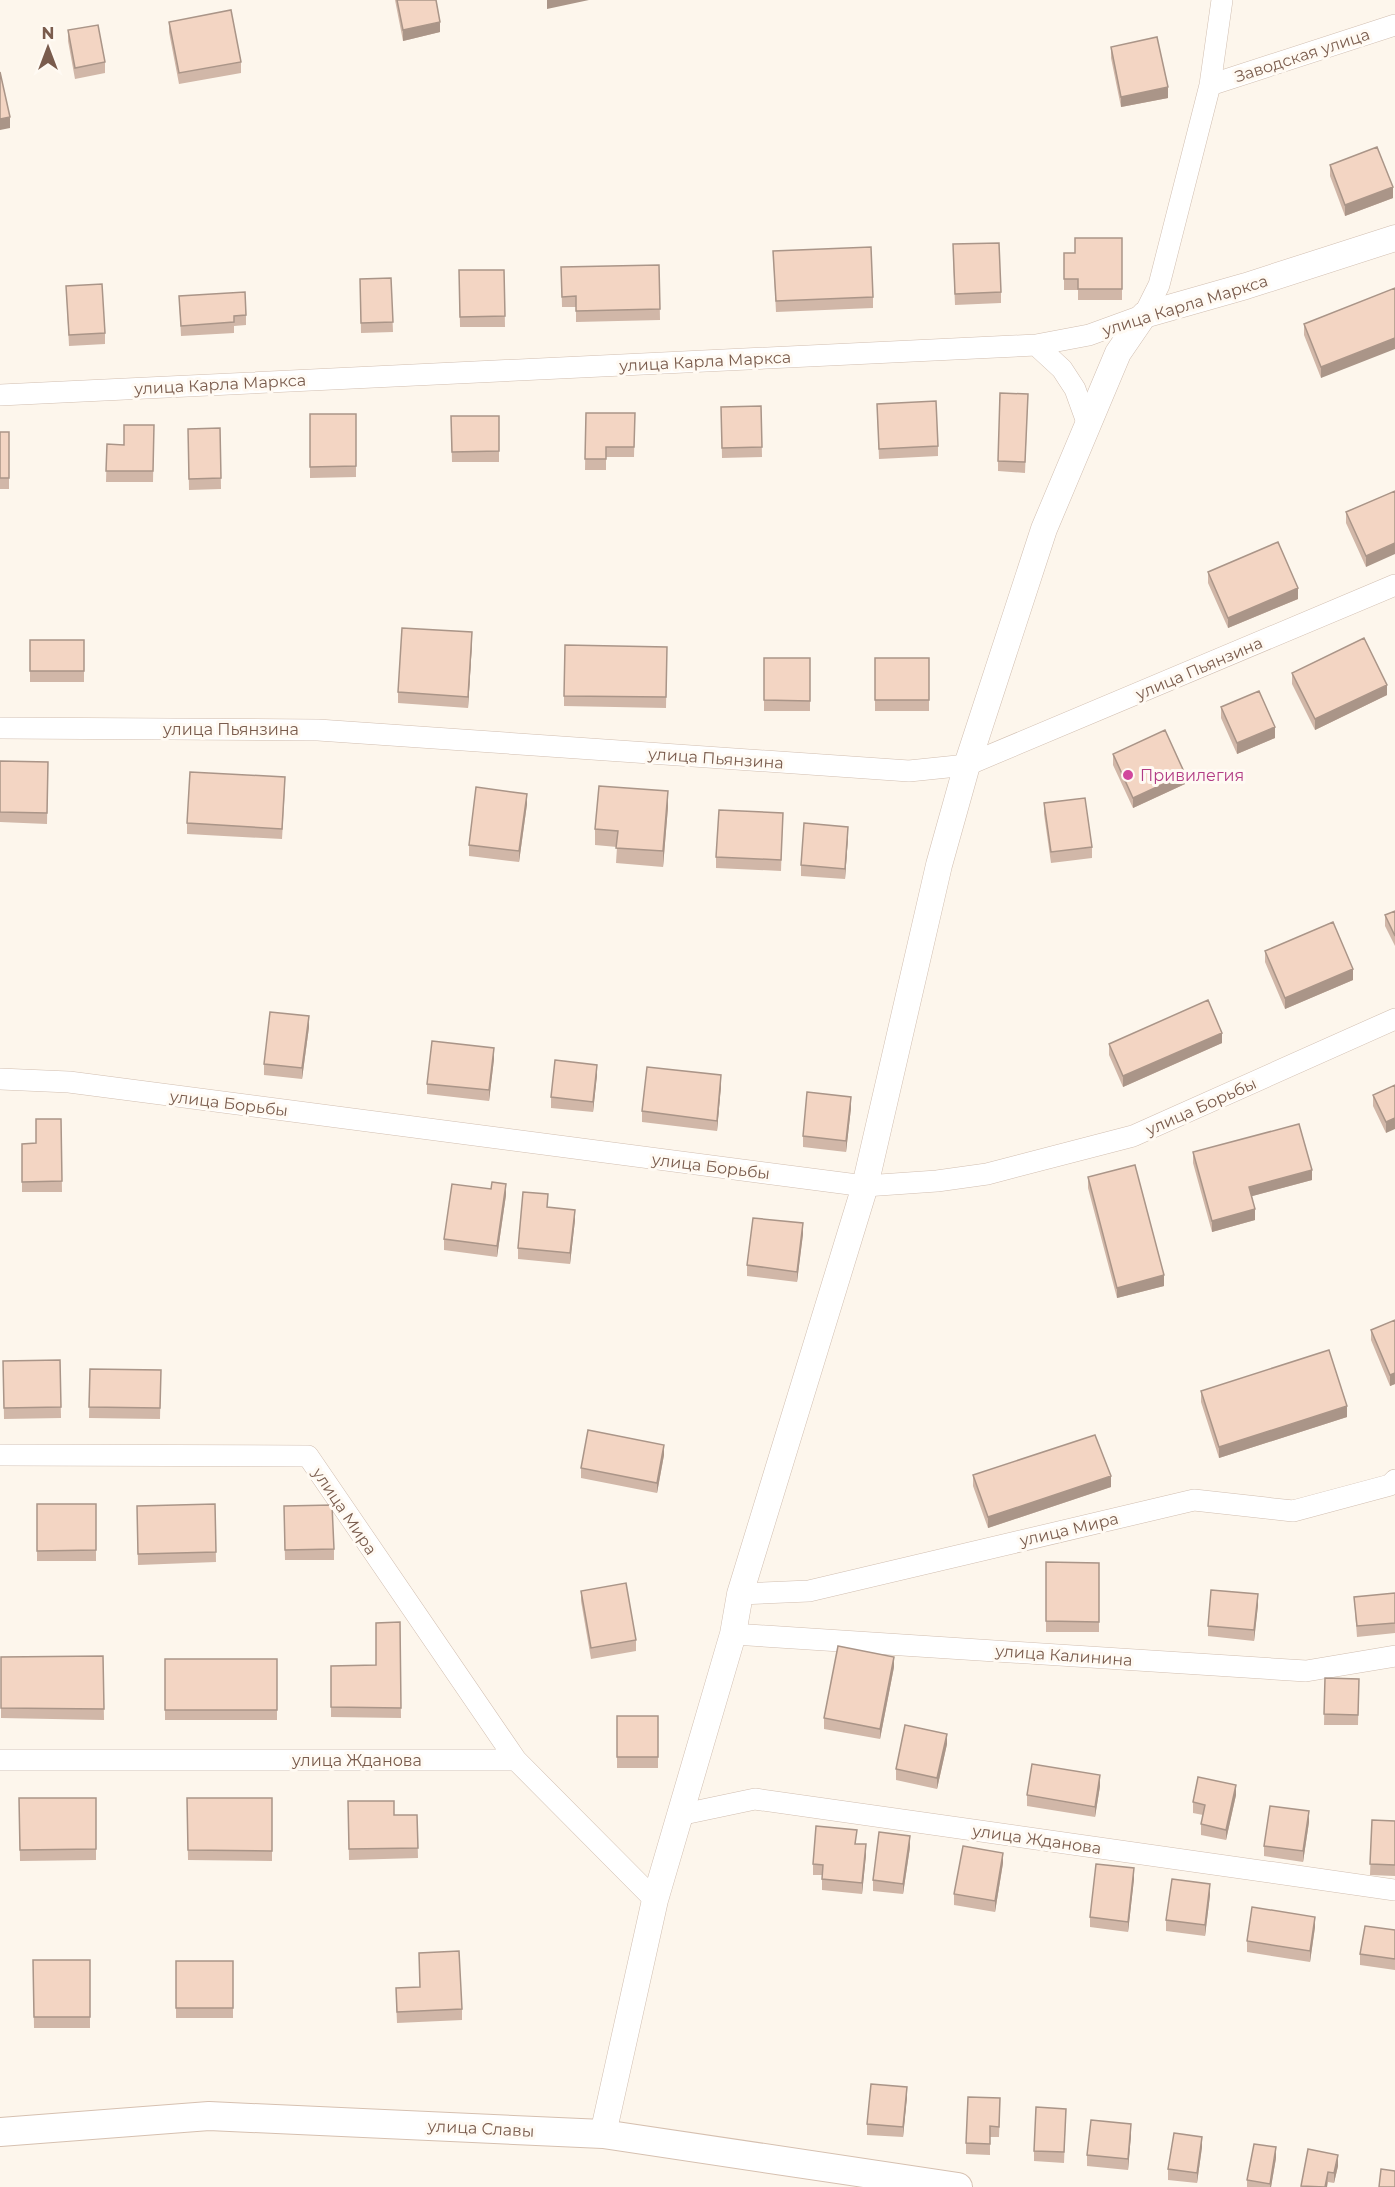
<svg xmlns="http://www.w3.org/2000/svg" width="1395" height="2187" font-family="Montserrat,sans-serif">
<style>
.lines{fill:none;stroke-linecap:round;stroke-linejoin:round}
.minor-casing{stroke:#d1beb0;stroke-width:22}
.tertiary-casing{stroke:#d1beb0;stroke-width:27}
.secondary-casing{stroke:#d6c0b0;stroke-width:30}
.minor{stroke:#fff;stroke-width:21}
.tertiary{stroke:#fff;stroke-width:26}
.secondary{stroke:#fff;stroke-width:28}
.wall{fill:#d1b7a8}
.shaded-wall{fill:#aa9588}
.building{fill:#f3d5c3;stroke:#aa9588;stroke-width:1.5}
.hotel-dot{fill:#d1479c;stroke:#fffaf3;stroke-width:2}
.labels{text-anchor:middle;stroke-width:6;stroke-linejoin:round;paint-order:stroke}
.street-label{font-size:16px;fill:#7a5c4d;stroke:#fffaf3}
.hotel-label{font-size:16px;fill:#b23c85;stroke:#fffaf3;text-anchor:start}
</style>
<rect width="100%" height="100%" fill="#fdf6ec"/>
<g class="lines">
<defs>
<path id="minor" d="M1210,85L1395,25
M1036,345L1062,369L1075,389L1088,425
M0,395L1036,345L1089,335L1144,315L1159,285L1210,85L1222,0
M0,728L318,730L909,771L967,765L1395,585
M0,1079L69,1082L865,1186L937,1181L987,1174L1133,1136L1395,1019
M0,1455L308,1456L516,1760
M740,1594L809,1591L1194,1500L1293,1511L1390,1485L1395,1480
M733,1634L1306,1671L1395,1656
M0,1760H516L655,1900
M679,1815L755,1799L1395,1890"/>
<path id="tertiary" d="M603,2134L655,1900L733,1634L740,1594L865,1186L939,865L967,765L1044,529L1118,353L1144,315L1246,286L1395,238"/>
<path id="secondary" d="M0,2132L209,2116L603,2134L958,2187"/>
</defs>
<!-- minor casing -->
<use href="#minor" class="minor-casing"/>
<!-- tertiary casing -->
<use href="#tertiary" class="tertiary-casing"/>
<!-- secondary casing -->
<use href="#secondary" class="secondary-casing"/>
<!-- minor -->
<use href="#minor" class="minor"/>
<!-- tertiary -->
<use href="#tertiary" class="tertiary"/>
<!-- secondary -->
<use href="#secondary" class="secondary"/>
</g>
<!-- wall -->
<path class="wall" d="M395,0H436L440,32L403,41Z
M169,22L241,62V73L179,84L169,32Z
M68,30L105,62V73L75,79L68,41Z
M1111,47L1168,98L1121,107L1111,58Z
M1330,165L1393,198L1345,216L1330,176Z
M1122,238V300H1078V290H1064V253H1075Z
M773,251L873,297V308L776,312Z
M953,255L1001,292V303L955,305Z
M659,265L660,320L576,322V307H562L561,267Z
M459,270H504L505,327H460Z
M391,278L393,332L361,333L360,279Z
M66,286L105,333V344L69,346Z
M1395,288L1321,378L1304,335V324Z
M179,296L246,315V325L234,326V333L181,336Z
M1028,394L1025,473L998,471V461Z
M877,404L938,446V456L879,459Z
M761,406L762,457L722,458L721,407Z
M586,413H635L634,457H606V470H585Z
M310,414H356V477L310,478Z
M451,416H499V462H452Z
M154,425L153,482H106L107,444L124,445Z
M220,428L221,489L189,490L188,429Z
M0,432H9V489H0Z
M1395,491L1366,567L1346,523V512Z
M1208,572L1298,599L1228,628L1208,583Z
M30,640H84V682H30Z
M472,643L468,708L398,703V692Z
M667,647L666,708L564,706V696Z
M764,658H810V711H764Z
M875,658H929V711H875Z
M1292,673L1387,695L1315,730L1292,684Z
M1221,707L1275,738L1237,754L1221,718Z
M1113,754L1185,784L1133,808L1113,765Z
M0,761L48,762L47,824L0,822Z
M285,788L282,839L187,834V823Z
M1044,803L1092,847V858L1051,863L1044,814Z
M527,804L519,862L469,856V845Z
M668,807L663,867L616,863L617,847L595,845V829Z
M783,813L781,871L716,868V857Z
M848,837L845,879L801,876V865Z
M1395,911V946L1385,926V915Z
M1265,951L1353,980L1285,1009L1265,962Z
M309,1027L302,1079L264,1075V1064Z
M1222,1043L1123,1087L1109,1055V1044Z
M494,1059L489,1101L427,1094V1084Z
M597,1075L593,1112L551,1108V1097Z
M1395,1085L1386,1133L1373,1106V1095Z
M721,1086L717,1131L642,1122V1111Z
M851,1108L846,1152L803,1147V1136Z
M61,1119L62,1192H22V1144L36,1143Z
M1193,1152L1312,1180L1252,1196L1255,1220L1212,1232L1193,1163Z
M1088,1177L1164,1286L1117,1298L1088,1188Z
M506,1195L497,1257L444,1250V1239Z
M548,1207L575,1220L570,1264L518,1259V1248Z
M803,1234L797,1282L747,1276V1265Z
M1395,1320V1384L1390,1386L1371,1340V1330Z
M60,1360L61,1418L4,1419L3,1361Z
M90,1369L161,1370L160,1419L89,1418Z
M1201,1391L1347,1417L1219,1458L1201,1402Z
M664,1455L657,1493L581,1478V1468Z
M973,1475L1111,1487L988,1528L973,1486Z
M37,1504H96V1561H37Z
M215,1504L216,1562L138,1565L137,1506Z
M284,1506L334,1549V1560H285Z
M1046,1562L1099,1563V1632H1046Z
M581,1591L636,1640V1651L591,1659L581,1601Z
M1395,1593V1633L1357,1637L1354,1597Z
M1258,1605L1254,1641L1208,1636V1626Z
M400,1622L401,1718L331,1717V1666L376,1665Z
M103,1656L104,1720L1,1718V1657Z
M165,1659H277V1720H165Z
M894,1667L880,1739L824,1729V1718Z
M1325,1678L1359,1679L1358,1725H1324Z
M617,1716H658V1768H617Z
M947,1744L937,1789L896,1780V1769Z
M1100,1786L1095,1817L1027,1806V1795Z
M1236,1795L1226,1840L1201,1835V1824L1203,1815L1193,1813V1802Z
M19,1798H96V1860L20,1861Z
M187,1798H272V1861L188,1860Z
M348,1801L394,1815H417L418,1858L349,1860Z
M1372,1820L1395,1821V1876L1370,1875Z
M1309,1822L1303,1862L1264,1856V1846Z
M856,1844L866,1855L862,1894L822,1890V1875H813V1864Z
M910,1847L903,1894L873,1891V1880Z
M1003,1863L995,1912L954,1905V1894Z
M1134,1879L1128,1932L1090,1927V1917Z
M1210,1895L1205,1936L1166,1931V1920Z
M1315,1927L1310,1962L1247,1952V1941Z
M1395,1930V1970L1360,1965V1954Z
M419,1953L462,2009V2020L397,2023L396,1999L420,1987Z
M33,1960H90V2028H34Z
M176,1961H233V2018H176Z
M907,2097L903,2137L867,2135V2124Z
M1000,2109L999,2137H990V2155L966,2154V2143Z
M1066,2109L1064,2163L1034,2161V2151Z
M1131,2135L1128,2170L1087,2166V2155Z
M1202,2147L1197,2183L1168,2180V2169Z
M1308,2149L1338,2166L1334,2183L1328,2182L1327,2187H1301Z
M1276,2158L1271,2187H1247V2180Z"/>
<!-- shaded-wall -->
<path class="shaded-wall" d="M547,0H589L547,9Z
M440,22V32L403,41V30Z
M1168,87V98L1121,107V97Z
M10,117V128L0,130V119Z
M1393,187V198L1345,216V205Z
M1395,338V349L1321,378V367Z
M1395,543V554L1366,567V556Z
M1298,588V599L1228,628V618Z
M472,632V643L468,708V697Z
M1387,685V695L1315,730V719Z
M1275,727V738L1237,754V743Z
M1185,774V784L1133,808V798Z
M668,791V807L663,867V851Z
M527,794V804L519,862V851Z
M848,827V837L845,879V869Z
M1353,969V980L1285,1009V998Z
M309,1016V1027L302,1079V1068Z
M1222,1033V1043L1123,1087V1076Z
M494,1048V1059L489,1101V1090Z
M597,1065V1075L593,1112V1102Z
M721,1075V1086L717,1131V1121Z
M851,1097V1108L846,1152V1141Z
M1395,1118V1129L1386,1133V1122Z
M1312,1170V1180L1249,1197V1187Z
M506,1184V1195L497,1257V1246Z
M1255,1209V1220L1212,1232V1221Z
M575,1210V1220L570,1264V1253Z
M803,1223V1234L797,1282V1272Z
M1164,1275V1286L1117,1298V1288Z
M1395,1373V1384L1390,1386V1375Z
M1347,1406V1417L1219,1458V1447Z
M664,1445V1455L657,1493V1483Z
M1111,1476V1487L988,1528V1517Z
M1258,1594V1605L1254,1641V1630Z
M894,1657V1667L880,1739V1729Z
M947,1734V1744L937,1789V1778Z
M1100,1775V1786L1095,1817V1807Z
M1236,1785V1795L1226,1840V1830Z
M1309,1811V1822L1303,1862V1851Z
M910,1836V1847L903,1894V1884Z
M866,1844V1855L862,1894V1883Z
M1003,1853V1863L995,1912V1901Z
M1134,1868V1879L1128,1932V1922Z
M1210,1884V1895L1205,1936V1925Z
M1315,1917V1927L1310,1962V1951Z
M907,2087V2097L903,2137V2127Z
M1131,2124V2135L1128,2170V2159Z
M1202,2137V2147L1197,2183V2173Z
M1276,2147V2158L1271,2187H1270Z
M1338,2155V2166L1334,2183V2173Z
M1328,2172L1327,2187H1325Z"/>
<!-- building -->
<path class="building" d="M397,0H436L440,22L403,30Z
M231,10L241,62L179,73L169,22Z
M98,25L105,62L75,68L68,30Z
M1157,37L1168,87L1121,97L1111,47Z
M0,72L10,117L0,119Z
M1377,147L1393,187L1345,205L1330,165Z
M1075,238H1122V289H1078V279H1064V253H1075Z
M999,243L1001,292L955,294L953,244Z
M871,247L873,297L776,301L773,251Z
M659,265L660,309L576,311V296L562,297L561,267Z
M459,270H504L505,316L460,317Z
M391,278L393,322L361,323L360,279Z
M102,284L105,333L69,335L66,286Z
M1395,288V338L1321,367L1304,324Z
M245,292L246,315L234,316V322L181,326L179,296Z
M1000,393L1028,394L1025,462L998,461Z
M936,401L938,446L879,449L877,404Z
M761,406L762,447L722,448L721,407Z
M586,413H635L634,447H606V459H585Z
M310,414H356V466L310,467Z
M451,416H499V451L452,452Z
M124,425H154L153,471H106L107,444L124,445Z
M220,428L221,478L189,479L188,429Z
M0,432H9V478H0Z
M1395,491V543L1366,556L1346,512Z
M1278,542L1298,588L1228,618L1208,572Z
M402,628L472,632L468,697L398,692Z
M1364,638L1387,685L1315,719L1292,673Z
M30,640H84V671H30Z
M565,645L667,647L666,697L564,696Z
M764,658H810V701L764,700Z
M875,658H929V700H875Z
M1259,691L1275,727L1237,743L1221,707Z
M1165,730L1185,774L1133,798L1113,754Z
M0,761L48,762L47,813L0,812Z
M190,772L285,777L282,829L187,823Z
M599,786L668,791L663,851L616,848L618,831L595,829Z
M476,787L527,794L519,851L469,845Z
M1085,798L1092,847L1051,852L1044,803Z
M719,810L783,813L781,860L716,857Z
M804,823L848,827L845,869L801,865Z
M1395,911V936L1385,915Z
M1333,922L1353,969L1285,998L1265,951Z
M1208,1000L1222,1033L1123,1076L1109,1044Z
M270,1012L309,1016L302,1068L264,1064Z
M432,1041L494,1048L489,1090L427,1084Z
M555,1060L597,1065L593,1102L551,1097Z
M647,1067L721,1075L717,1121L642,1111Z
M1395,1085V1118L1386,1122L1373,1095Z
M807,1092L851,1097L846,1141L803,1136Z
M36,1119H61L62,1181L22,1182V1144L36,1143Z
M1299,1124L1312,1170L1249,1187L1255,1209L1212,1221L1193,1152Z
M1135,1165L1164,1275L1117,1288L1088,1177Z
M492,1182L506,1184L497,1246L444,1239L452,1184L491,1189Z
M523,1192L548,1194L547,1207L575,1210L570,1253L518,1248Z
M753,1218L803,1223L797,1272L747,1265Z
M1395,1320V1373L1390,1375L1371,1330Z
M1329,1350L1347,1406L1219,1447L1201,1391Z
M60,1360L61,1407L4,1408L3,1361Z
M90,1369L161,1370L160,1408L89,1407Z
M588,1430L664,1445L657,1483L581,1468Z
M1095,1435L1111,1476L988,1517L973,1475Z
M37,1504H96V1550L37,1551Z
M215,1504L216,1552L138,1554L137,1506Z
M332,1505L334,1549L285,1550L284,1506Z
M1046,1562L1099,1563V1622L1046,1621Z
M626,1583L636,1640L591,1648L581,1591Z
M1211,1590L1258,1594L1254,1630L1208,1626Z
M1395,1593V1623L1357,1626L1354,1597Z
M400,1622L401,1708L331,1707V1666L376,1665V1623Z
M838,1646L894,1657L880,1729L824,1718Z
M103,1656L104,1709L1,1708V1657Z
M165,1659H277V1710H165Z
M1325,1678L1359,1679L1358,1715L1324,1714Z
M617,1716H658V1757H617Z
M905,1725L947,1734L937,1778L896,1769Z
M1032,1764L1100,1775L1095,1807L1027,1795Z
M1198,1777L1236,1785L1226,1830L1201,1824L1205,1805L1193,1802Z
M19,1798H96V1849L20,1850Z
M187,1798H272V1851L188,1850Z
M348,1801H394V1815H417L418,1848L349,1849Z
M1270,1806L1309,1811L1303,1851L1264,1846Z
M1372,1820L1395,1821V1865L1370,1864Z
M816,1826L857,1830L855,1844H866L862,1883L822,1879L823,1865L813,1864Z
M879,1832L910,1836L903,1884L873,1880Z
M963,1846L1003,1853L995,1901L954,1894Z
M1096,1864L1134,1868L1128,1922L1090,1917Z
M1172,1879L1210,1884L1205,1925L1166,1920Z
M1252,1907L1315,1917L1310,1951L1247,1941Z
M1365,1926L1395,1930V1959L1360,1954Z
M459,1951L462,2009L397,2012L396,1988L420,1987L419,1953Z
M33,1960H90V2017H34Z
M176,1961H233V2008H176Z
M871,2084L907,2087L903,2127L867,2124Z
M968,2097L1000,2098L999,2127L990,2126V2144L966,2143Z
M1036,2107L1066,2109L1064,2152L1034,2151Z
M1091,2120L1131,2124L1128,2159L1087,2155Z
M1174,2133L1202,2137L1197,2173L1168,2169Z
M1254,2144L1276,2147L1270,2184L1247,2180Z
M1308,2149L1338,2155L1334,2173L1328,2172L1325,2187L1301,2186Z
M1381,2169L1395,2171V2187H1379Z"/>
<!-- markers -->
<circle class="hotel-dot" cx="1128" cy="775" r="6"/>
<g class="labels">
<!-- street labels -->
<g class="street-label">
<text transform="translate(1302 55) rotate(-18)" y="6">Заводская улица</text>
<text transform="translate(1185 305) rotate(-17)" y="6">улица Карла Маркса</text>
<text transform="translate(705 361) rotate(-3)" y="6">улица Карла Маркса</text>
<text transform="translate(220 384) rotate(-3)" y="6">улица Карла Маркса</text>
<text transform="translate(1199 668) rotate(-23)" y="6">улица Пьянзина</text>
<text x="231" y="735">улица Пьянзина</text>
<text transform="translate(716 758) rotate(4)" y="6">улица Пьянзина</text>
<text transform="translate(229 1103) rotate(7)" y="6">улица Борьбы</text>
<text transform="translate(1201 1106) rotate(-24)" y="6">улица Борьбы</text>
<text transform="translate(711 1166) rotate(7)" y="6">улица Борьбы</text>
<text transform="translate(345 1511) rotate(56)" y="6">улица Мира</text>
<text transform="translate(1069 1529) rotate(-13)" y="6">улица Мира</text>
<text transform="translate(1064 1655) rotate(4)" y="6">улица Калинина</text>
<text x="357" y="1766">улица Жданова</text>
<text transform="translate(1037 1839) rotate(8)" y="6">улица Жданова</text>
<text transform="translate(481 2128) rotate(3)" y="6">улица Славы</text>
</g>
<!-- hotel labels -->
<g class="hotel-label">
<text x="1140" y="781">Привилегия</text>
</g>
</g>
<!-- north arrow -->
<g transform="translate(48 48)" stroke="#fffaf3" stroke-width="4.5" paint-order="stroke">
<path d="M0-4.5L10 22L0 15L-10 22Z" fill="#7a5c4d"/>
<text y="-9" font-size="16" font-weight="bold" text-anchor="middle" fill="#7a5c4d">N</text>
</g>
</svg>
